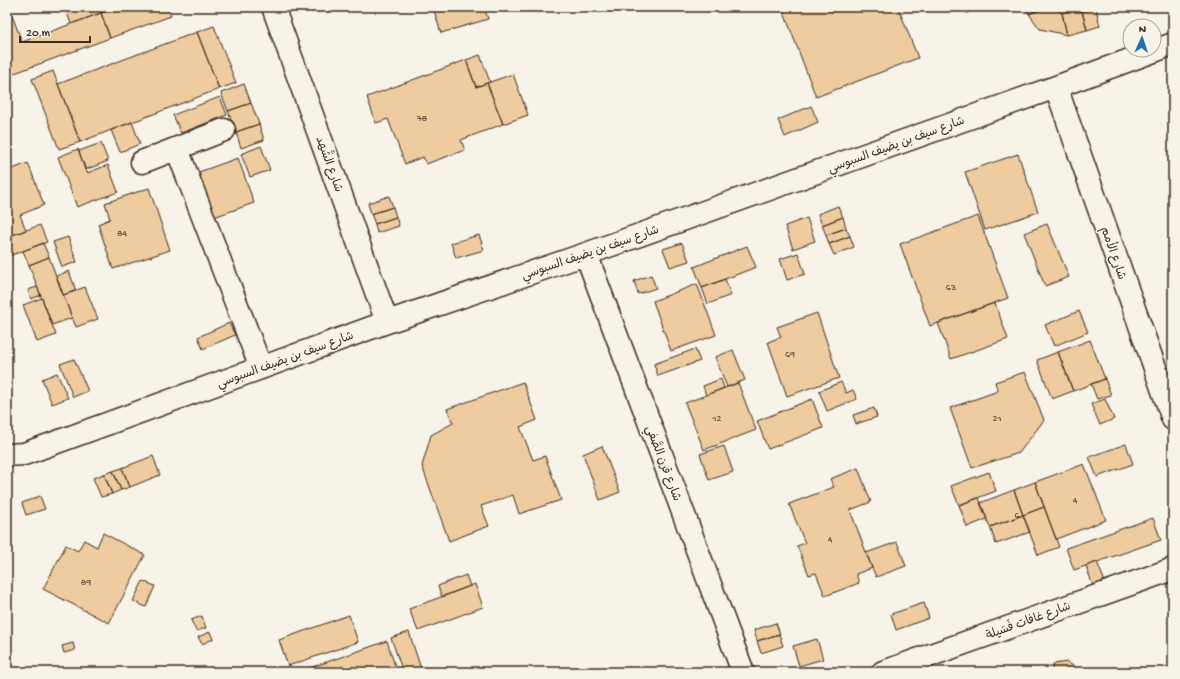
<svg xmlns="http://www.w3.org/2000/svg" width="1180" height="679" font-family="'Gochi Hand','Playpen Sans Arabic',sans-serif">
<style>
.building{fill:#eecc9f;stroke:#3b2a1e}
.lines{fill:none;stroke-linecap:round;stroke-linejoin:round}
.minor-casing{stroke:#3b2a1e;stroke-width:25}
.minor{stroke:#f7f3e8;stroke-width:22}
.labels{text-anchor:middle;stroke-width:3;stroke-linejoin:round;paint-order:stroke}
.number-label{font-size:10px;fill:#68523e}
.street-label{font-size:12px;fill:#3b2a1e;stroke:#f7f3e8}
</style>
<rect width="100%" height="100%" fill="#f7f3e8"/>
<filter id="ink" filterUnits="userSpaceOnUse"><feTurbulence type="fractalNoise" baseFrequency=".025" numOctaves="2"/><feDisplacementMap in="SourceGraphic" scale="8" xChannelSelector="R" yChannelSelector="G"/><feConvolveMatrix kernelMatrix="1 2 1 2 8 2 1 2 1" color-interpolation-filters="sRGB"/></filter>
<g filter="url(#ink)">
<!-- building -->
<path class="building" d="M7,7H9L22,42L101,13L110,38L12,74L7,61Z
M65,7H117L71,24Z
M117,7H167L171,16L110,38L101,13Z
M433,7H484L488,19L441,33Z
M782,7H898L918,58L816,97Z
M965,7H983L967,13Z
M1026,7H1047L1029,14Z
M1047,7H1054L1062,13L1067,35L1040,29L1029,14Z
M1081,8L1087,30L1067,35L1062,13Z
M1096,8L1100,26L1087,30L1082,11Z
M214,26L236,83L219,89L197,32Z
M197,32L219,89L80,142L58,84Z
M480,55L490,82L476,87L466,60Z
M466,60L476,87L487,83L503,124L461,140L465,150L426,164L423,157L405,164L388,119L376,123L367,97Z
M53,71L80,142L59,149L32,79Z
M513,74L528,115L503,124L487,83Z
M244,84L251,103L228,111L221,93Z
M220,97L227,115L181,133L173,115Z
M251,103L259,124L236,132L228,111Z
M811,106L818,122L785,137L778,120Z
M132,122L140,144L120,152L111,130Z
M259,124L264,140L241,148L236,132Z
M101,143L108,161L85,170L79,151Z
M261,146L270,170L250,177L241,154Z
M78,149L87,173L108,165L118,192L77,207L58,157Z
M1018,154L1038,212L985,230L965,172Z
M238,158L254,203L211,218L196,173Z
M28,163L44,205L20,215L26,230L7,237V171Z
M149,188L170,250L113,269L98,224L110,219L105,203Z
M389,196L393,207L371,214L368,203Z
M838,206L843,217L822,225L818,214Z
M393,207L396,217L375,224L371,214Z
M978,216L1008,298L930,326L900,244Z
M396,217L399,226L377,233L375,224Z
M843,217L846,228L826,235L822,225Z
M807,218L815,241L793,249L785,226Z
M1047,224L1069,277L1045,286L1024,233Z
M40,225L47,242L9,256L7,251V237Z
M846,228L850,236L829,244L826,235Z
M479,235L484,250L456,258L451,243Z
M850,236L854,247L834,255L829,244Z
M68,237L77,262L62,267L53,242Z
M43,243L49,257L29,265L23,251Z
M682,243L689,261L670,267L663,249Z
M747,246L756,267L702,288L694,267Z
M798,253L805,274L787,280L780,259Z
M49,257L72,318L52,325L29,265Z
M69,271L76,291L63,295L56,276Z
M651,275L656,288L638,294L634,281Z
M725,279L731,295L708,304L702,288Z
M697,284L716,335L671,351L653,301Z
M37,287L41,295L31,299L28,290Z
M85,287L98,319L76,327L63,295Z
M42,298L56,335L37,342L23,305Z
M995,303L1008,339L951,359L938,323Z
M1079,311L1088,332L1054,346L1045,325Z
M817,313L839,378L787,396L768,342L781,337L777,327Z
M229,323L235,335L203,349L198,337Z
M1090,340L1105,379L1073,391L1058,352Z
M695,349L700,361L658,376L654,364Z
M733,350L745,380L727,387L715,357Z
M1058,352L1073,391L1052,399L1037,360Z
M74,359L88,391L73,397L60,364Z
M1025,372L1044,420L1019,453L972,468L950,408L998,391L995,382Z
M57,373L68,398L52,404L42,379Z
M721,379L724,388L706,395L703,386Z
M1105,379L1111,395L1097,399L1091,384Z
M523,382L537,420L520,427L533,460L545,456L561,500L519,514L513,495L481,506L489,526L449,541L422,466L431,435L453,423L447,409Z
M841,382L846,393L853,390L857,399L827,411L819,391Z
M738,383L756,430L704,450L685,403Z
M812,399L823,428L768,449L757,421Z
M1105,399L1114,419L1100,425L1091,404Z
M874,408L877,417L856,424L853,415Z
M1126,444L1133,464L1097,477L1089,457Z
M602,446L620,492L600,500L583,454Z
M724,446L733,472L709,480L700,454Z
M153,456L160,475L130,487L122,468Z
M1084,464L1106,520L1056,539L1035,482Z
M122,468L130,487L121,490L113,471Z
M858,468L871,502L850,510L872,568L856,574L859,583L825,596L816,573L809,575L797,546L805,543L789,504L834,487L830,479Z
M113,471L121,490L112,494L104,474Z
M989,472L996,491L959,505L951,486Z
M104,474L112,494L101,497L93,478Z
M1035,482L1044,507L1023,515L1014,490Z
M1014,490L1023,515L990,527L980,503Z
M40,496L45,509L26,515L22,503Z
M979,498L987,519L967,527L959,505Z
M1044,507L1059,547L1038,555L1023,515Z
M1023,515L1030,532L996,544L990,527Z
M1153,518L1161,540L1074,570L1066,548Z
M103,533L145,555L109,623L43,589L66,545L78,551L84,540L97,547Z
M897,542L906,566L876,577L866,553Z
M1097,562L1105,582L1093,586L1086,566Z
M466,575L470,586L442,597L438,586Z
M143,581L155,586L146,607L133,601Z
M475,584L483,607L418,631L409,609Z
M924,603L929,618L896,630L891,614Z
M349,615L358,642L288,666L279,640Z
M202,616L206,628L196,631L191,620Z
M776,623L780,634L757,641L754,630Z
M210,632L213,639L202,644L198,637Z
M409,632L422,672H403L391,638Z
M779,634L783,646L761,653L757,641Z
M817,639L823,659L799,666L793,646Z
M387,641L397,672H298Z
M73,643L75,650L64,653L62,646Z
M1067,662L1079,670V672H1050L1054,664Z"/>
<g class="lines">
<defs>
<path id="minor" d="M273,7L387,322
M1056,87L1173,419
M177,149L261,368
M142,162L224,130
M586,254L743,672
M7,455L24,454L387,322L586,254L1056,87L1173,44
M883,672L1173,569"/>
</defs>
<!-- minor casing -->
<use href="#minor" class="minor-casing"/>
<!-- minor -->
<use href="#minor" class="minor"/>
</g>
</g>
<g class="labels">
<!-- number labels -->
<g class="number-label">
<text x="422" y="121">78</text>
<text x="122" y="236">84</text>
<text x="951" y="290">63</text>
<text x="790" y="357">69</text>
<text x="717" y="421">12</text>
<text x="997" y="421">21</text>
<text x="1075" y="503">4</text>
<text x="1017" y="518">6</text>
<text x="830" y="542">4</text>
<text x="86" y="585">89</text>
</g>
<!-- street labels -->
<g class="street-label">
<text transform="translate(896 144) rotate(-20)" y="4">شارع سيف بن يضيف السبوسي</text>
<text transform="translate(330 164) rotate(70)" y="4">شارع الشَّهد</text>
<text transform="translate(590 252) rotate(-19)" y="4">شارع سيف بن يضيف السبوسي</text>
<text transform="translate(1114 253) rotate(71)" y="4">شارع الأمم</text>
<text transform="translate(285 359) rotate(-20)" y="4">شارع سيف بن يضيف السبوسي</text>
<text transform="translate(664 463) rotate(69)" y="4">شارع قرن الصَّفي</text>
<text transform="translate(1028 620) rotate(-20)" y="4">شارع غافات فَسَيلة</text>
</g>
</g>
<!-- margin -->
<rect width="1180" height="679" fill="none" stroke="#f7f3e8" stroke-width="24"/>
<rect x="12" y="12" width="1156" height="655" fill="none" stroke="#3b2a1e" stroke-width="1.5" filter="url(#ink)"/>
<!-- north arrow -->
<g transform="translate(1142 38) rotate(3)"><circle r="19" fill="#f7f3e8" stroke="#aca397"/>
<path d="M0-3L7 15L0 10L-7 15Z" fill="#1f6fb2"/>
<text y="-6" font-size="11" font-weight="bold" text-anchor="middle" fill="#3b2a1e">N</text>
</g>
<!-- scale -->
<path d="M20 36v6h70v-6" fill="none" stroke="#3b2a1e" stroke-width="2"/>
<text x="26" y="36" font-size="12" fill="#3b2a1e" stroke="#f7f3e8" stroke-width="3" paint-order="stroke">20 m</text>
</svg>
